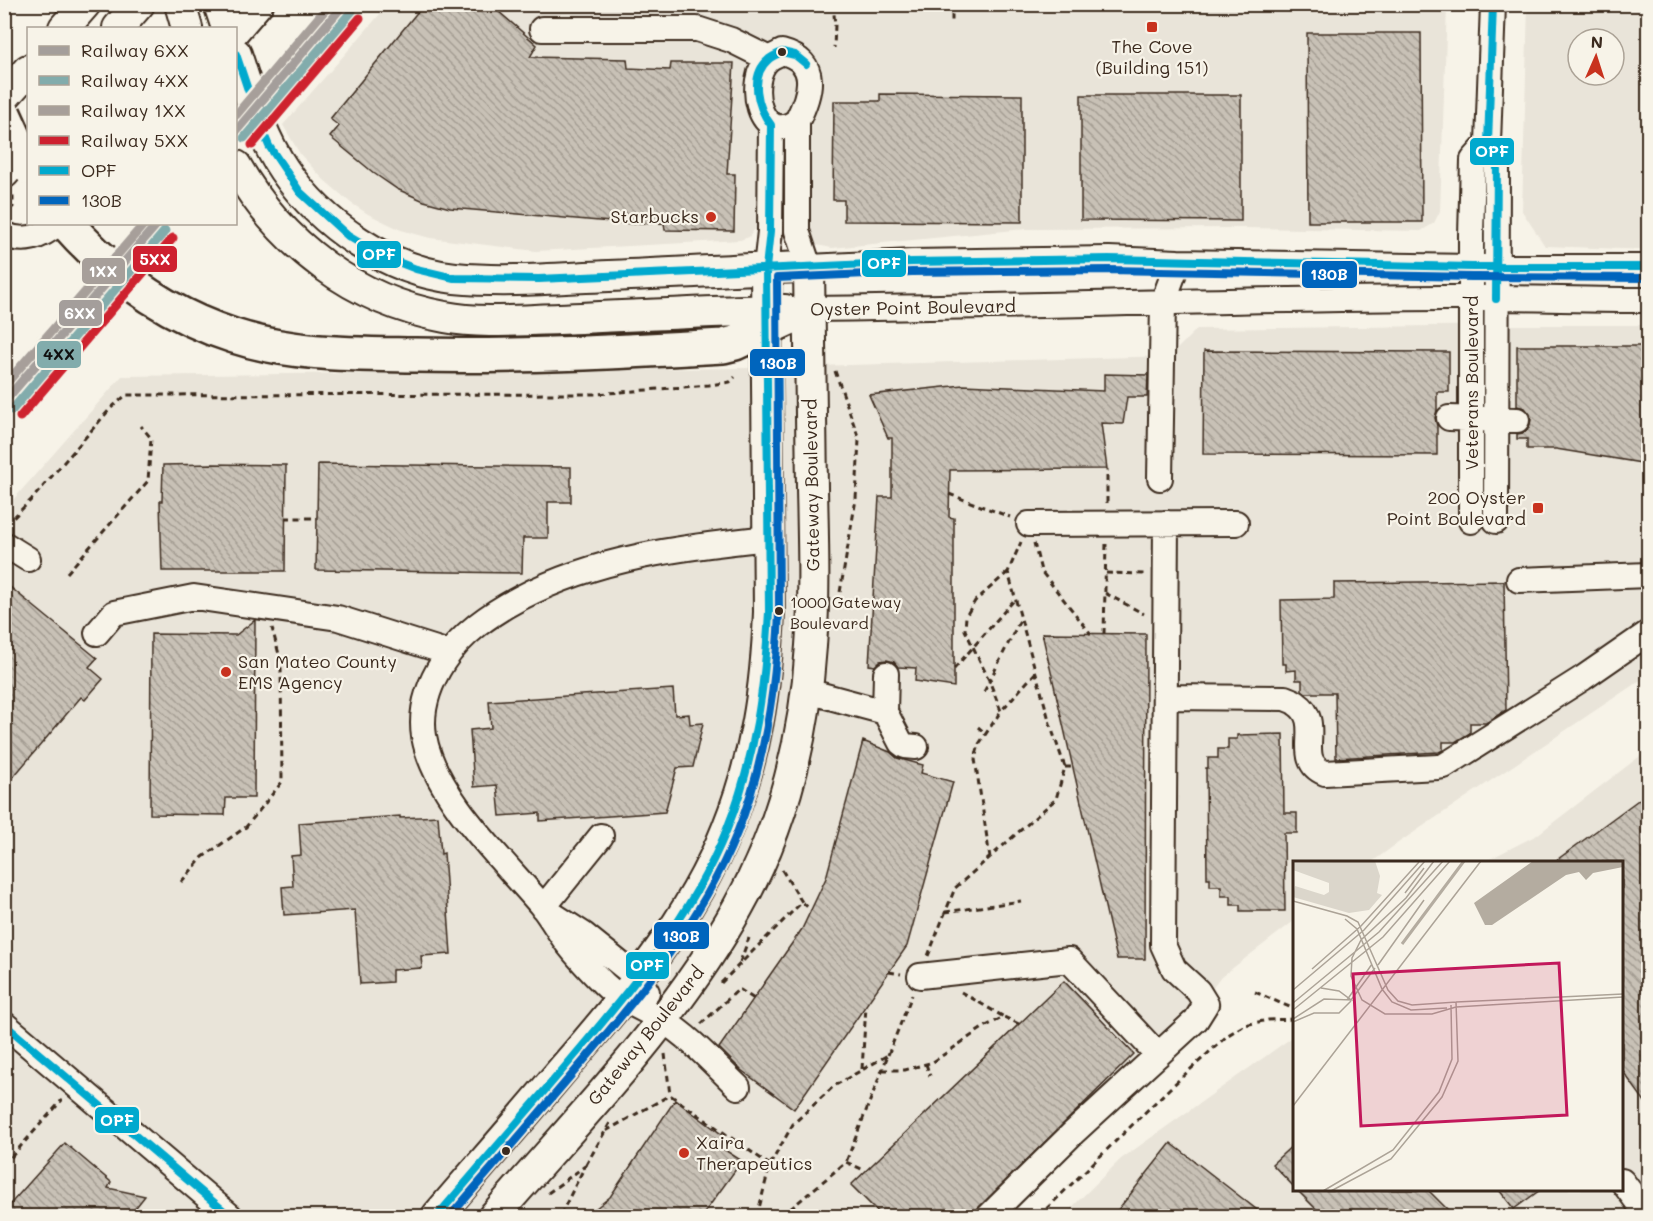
<svg xmlns="http://www.w3.org/2000/svg" width="1653" height="1221" font-family="Mali,sans-serif">
<style>
.built{fill:#e9e4d9;fill-rule:evenodd}
.building{fill:url(#building-back-hatch);stroke:#3b2a1e;stroke-width:1.5}
.lines{fill:none;stroke-linecap:round;stroke-linejoin:round}
.minor-casing{stroke:#3b2a1e;stroke-width:28}
.major-casing{stroke:#3b2a1e;stroke-width:34}
.highway-casing{stroke:#3b2a1e;stroke-width:38}
.path{stroke:#3b2a1e;stroke-width:3;stroke-dasharray:6 4.5;stroke-linecap:butt}
.minor{stroke:#f7f3e8;stroke-width:24}
.major{stroke:#f7f3e8;stroke-width:30}
.highway{stroke:#f7f3e8;stroke-width:33}
.highway-bridge-casing{stroke:#3b2a1e;stroke-width:38;stroke-linecap:butt}
.highway-bridge{stroke:#f7f3e8;stroke-width:33}
.bus-1-casing{stroke:#f7f3e8;stroke-width:12}
.bus-2-casing{stroke:#f7f3e8;stroke-width:12}
.bus-1{stroke:#00a9ce;stroke-width:8}
.bus-2{stroke:#0065bd;stroke-width:8}
.rail-1-casing{stroke:#f7f3e8;stroke-width:14}
.rail-2-casing{stroke:#f7f3e8;stroke-width:14}
.rail-3-casing{stroke:#f7f3e8;stroke-width:14}
.rail-4-casing{stroke:#f7f3e8;stroke-width:14}
.rail-1{stroke:#a49e9b;stroke-width:9}
.rail-2{stroke:#82acac;stroke-width:9}
.rail-3{stroke:#a79f9a;stroke-width:9}
.rail-4{stroke:#ce202f;stroke-width:9}
.poi-dot{fill:#c8321e;stroke:#f7f3e8;stroke-width:2}
.bus-dot{fill:#3b2a1e;stroke:#f7f3e8;stroke-width:2}
.labels{text-anchor:middle;stroke-width:4.5;stroke-linejoin:round;paint-order:stroke}
.bus-label{font-size:16px;fill:#3b2a1e;stroke:#f7f3e8;text-anchor:start}
.poi-label{font-size:18px;fill:#3b2a1e;stroke:#f7f3e8;text-anchor:end}
.street-label{font-size:18px;fill:#3b2a1e;stroke:#f7f3e8}
.inset-river{fill:none;stroke:#b4aca0;stroke-width:3}
.inset-road{fill:none;stroke:#aca397;stroke-width:1.5}
.view{fill:#c2185b;fill-opacity:0.15;stroke:#c2185b;stroke-width:3}
.inset-edge{fill:none;stroke:#3b2a1e;stroke-width:3}
.line-badge{stroke:#f7f3e8;stroke-width:2}
.badge-label{font-size:16px;text-anchor:middle;font-weight:bold;fill:#fff}
.pale-badge-label{font-size:16px;text-anchor:middle;font-weight:bold;fill:#111}
</style>
<defs>
<pattern id="building-back-hatch" width="6" height="6" patternUnits="userSpaceOnUse" patternTransform="scale(1.5)"><rect width="6" height="6" fill="#c8c1b6"/><path d="M-1 5l2 2M0 0l6 6M5-1l2 2" fill="none" stroke="#a49d93"/></pattern>
</defs>
<rect width="100%" height="100%" fill="#f7f3e8"/>
<filter id="ink" filterUnits="userSpaceOnUse"><feTurbulence type="fractalNoise" baseFrequency=".0167" numOctaves="2"/><feDisplacementMap in="SourceGraphic" scale="12" xChannelSelector="R" yChannelSelector="G"/><feConvolveMatrix kernelMatrix="1 2 1 2 8 2 1 2 1" color-interpolation-filters="sRGB"/></filter>
<g filter="url(#ink)">
<!-- built -->
<path class="built" d="M388,5H1447L1440,211L1434,223L1421,231L1242,228L1026,229L832,248L812,244L797,231L754,230L749,237L740,240L536,251L430,238L401,230L368,214L351,203L323,179L300,154L283,125Z
M1528,5H1648V250L1545,246L1522,211ZM1578,39H1614V75H1578Z
M1512,325H1648V675L1395,845L1372,862H1294V921L1221,977L1203,1001L985,1216H5V509L122,376L742,368L1170,356L1197,329Z
M1648,750V1216H1063L1121,1159L1294,1036V1190H1622V862H1484L1537,835Z"/>
<!-- building -->
<path class="building" d="M424,4H490L537,45L530,57L627,59L628,68L670,70L671,63H734L727,174H735L734,231L665,230L664,223L634,224L450,208L424,201L397,189L375,174L330,137L339,126L330,119Z
M1307,33H1421L1422,222H1308Z
M880,94L1022,95V222L844,221V200H833L834,101H880Z
M1081,95H1241V221L1081,220Z
M1517,346H1648V464L1556,449H1527V439H1517V434L1523,433L1529,428L1531,420L1530,414L1525,408L1517,406Z
M1204,351L1449,352V392H1437V410L1435,418L1437,426V455L1203,454Z
M1104,374L1148,375L1147,397H1127L1123,424L1101,423L1107,469L950,470L949,517L954,518V687L915,681L916,668L898,667L894,662L887,660L880,661L875,666L869,665L879,497H892V438H888L869,395L963,385L1104,391Z
M212,464L286,465L285,571H162L160,501H162L163,465Z
M318,464L571,467V502H548V538H523L522,573L316,570Z
M1504,581L1506,710L1486,723H1470V733L1455,742H1443V750L1439,752L1336,758L1335,693H1306L1302,690V680H1296V670L1286,671V664H1282L1281,600L1334,599V583Z
M4,582L97,658L89,667L103,679L85,700L81,697L4,788Z
M255,620L254,798H226L225,815L150,814L151,634L236,635Z
M1042,633L1146,634L1145,959H1117Z
M673,689L675,715L689,714L690,724L703,723L693,767L677,768L665,812L540,821V813L500,816L497,785L474,787L470,730L491,728L489,701Z
M1283,734L1284,813H1297V833H1284L1285,911H1240V905H1231V896H1221V886H1210V878H1207L1206,768H1208V758H1218V749H1228V739H1237V735Z
M863,741L890,752L897,758L923,765L921,773L953,782L907,946L794,1109L741,1070L719,1048L802,929L826,878Z
M1641,798L1648,809V1106L1622,1070V862H1554Z
M400,816V818L438,816L441,854L444,853L451,954L421,956L422,968L392,970V982L360,984L355,910L284,915L282,887L293,886L291,856L301,855L299,823Z
M1064,981L1134,1054L970,1216H882L851,1185Z
M675,1100L724,1136L717,1145L742,1161L702,1216H586L610,1197Z
M65,1143L111,1182L108,1188L145,1196L129,1216H4V1211Z
M1171,1143L1265,1216H1113Z
M1294,1144V1187L1272,1164Z
M1297,1190H1428L1454,1216H1323Z
M1499,1190H1540L1514,1209Z"/>
<g class="lines">
<defs>
<path id="minor" d="M1493,4L1488,143L1497,162L1496,521
M542,29H697L731,40L769,59
M236,33L261,4
M797,121C759,148 745,79 769,59C773,56 779,54 782,52C820,62 811,93 797,121V231L809,267L912,262L1109,259L1178,262L1472,267H1648
M4,234C23,244 42,237 57,224
M766,268L770,231L771,125
M809,309C1021,307 1233,299 1444,298C1512,297 1580,300 1648,300
M1449,418L1517,420
M1160,478L1163,302L1178,262
M1471,521V235L1473,160L1488,143
M1029,524L1236,523
M4,544L28,559
M1519,580L1648,575
M97,633L114,613L194,597L338,618L449,653
M807,691L885,712L886,674
M1165,697L1285,698C1289,700 1294,701 1297,704C1325,723 1292,760 1325,773L1438,767L1444,766L1583,678L1648,633
M885,712L901,743L905,746L916,747
M543,908L601,836
M552,914L583,934L639,979L647,992
M920,976L1069,960L1158,1055
M4,1024L230,1216
M738,1087C714,1064 691,1038 662,1020C643,1008 621,1001 604,984C591,971 578,957 567,943C558,931 551,917 541,905C503,860 434,796 424,736C420,710 429,684 443,662C462,633 490,614 520,598C598,557 683,547 769,538
M1622,1181L1648,1216
M989,1216L1073,1133L1196,1020L1206,1004L1198,991L1174,969L1163,945L1166,523"/>
<path id="major" d="M180,4L187,28
M219,4L227,28
M64,28L85,4
M118,28L139,4
M236,54C249,93 260,135 284,170C322,225 388,271 455,278C506,283 559,278 609,276C676,273 742,269 809,267C810,340 811,414 812,488C813,540 815,593 811,646C805,736 783,827 738,907C675,1021 579,1118 494,1216
M4,97L28,70
M236,166C281,245 355,301 445,317C481,324 522,320 559,319C634,316 710,311 785,310
M4,173L28,145
M437,1216C479,1167 522,1118 564,1068C627,995 691,920 727,829C756,757 766,689 769,612L766,268"/>
<path id="highway" d="M67,224C112,275 168,315 234,336C292,355 355,354 414,355C518,357 620,352 723,346L735,343L809,309"/>
</defs>
<!-- minor casing -->
<use href="#minor" class="minor-casing"/>
<!-- major casing -->
<use href="#major" class="major-casing"/>
<!-- highway casing -->
<use href="#highway" class="highway-casing"/>
<!-- path -->
<path class="path" d="M833,4L835,25L834,48
M952,4V25
M712,11L717,4
M8,208L13,207V195
M835,371L859,439L856,499L838,604
M949,494L1010,517
M1107,503V469
M285,518H317
M6,525L33,498L110,409L126,395L596,394L709,385L730,382L735,377
M1034,543L1041,571L1091,634
M1008,572L975,601L966,616L965,630L989,680L1001,711L1036,672
M67,573L148,481L151,438L141,426
M1106,573L1146,574
M1105,593L1144,614
M1104,634L1106,543
M954,669L1015,599
M984,692L1020,620
M978,727L986,734
M1065,767H1073
M990,858L975,759L979,744L1001,711
M782,870L802,902
M181,882L203,857L246,827L282,782L281,662L272,628
M945,912L1021,901
M928,956L955,888L1056,799L1065,767L1051,727L1008,572L1021,542
M740,962L749,938
M889,972L901,974
M721,983L802,902L811,910
M961,992L1004,1017
M1255,992L1294,1009
M701,1024L739,989L754,999
M665,1054L670,1095L770,1165
M888,1055L912,995
M926,1064L930,1076
M862,1069L866,1006
M882,1070H905L933,1062L984,1027L1004,1017L1019,1024
M606,1131L670,1095
M4,1165L62,1100
M586,1165L611,1121
M548,1193L585,1166L560,1216
M757,1216L770,1165L793,1124L834,1086L888,1055L846,1162
M782,1216L846,1162L864,1170
M1039,1216L1169,1089L1228,1035L1245,1025L1268,1020L1294,1019"/>
<!-- minor -->
<use href="#minor" class="minor"/>
<!-- major -->
<use href="#major" class="major"/>
<!-- highway -->
<use href="#highway" class="highway"/>
<defs>
<path id="highway-bridge" d="M4,114L28,167"/>
</defs>
<!-- highway-bridge casing -->
<use href="#highway-bridge" class="highway-bridge-casing"/>
<!-- highway-bridge -->
<use href="#highway-bridge" class="highway-bridge"/>
<defs>
<path id="bus-1" d="M1493,4L1488,143L1497,162L1496,299
M236,54L258,120L269,146L300,192L348,236L380,255L416,269L454,278L539,279L912,262L1109,259L1472,267H1648
M4,1024L230,1216
M437,1216C479,1167 522,1117 564,1068C627,994 690,920 727,829C755,760 765,686 769,612L766,268L770,231L771,125C757,107 749,76 769,59C773,56 778,54 782,52L795,55L806,64"/>
<path id="bus-2" d="M450,1216C492,1168 533,1120 574,1072C637,999 700,924 737,833C765,763 776,688 779,612L777,278L912,272L1109,270L1472,277L1648,278"/>
</defs>
<!-- bus-1 casing -->
<use href="#bus-1" class="bus-1-casing"/>
<!-- bus-2 casing -->
<use href="#bus-2" class="bus-2-casing"/>
<!-- bus-1 -->
<use href="#bus-1" class="bus-1"/>
<!-- bus-2 -->
<use href="#bus-2" class="bus-2"/>
<defs>
<path id="rail-1" d="M236,131L344,4
M4,402L157,224"/>
<path id="rail-2" d="M244,138L352,11
M12,410L165,231"/>
<path id="rail-3" d="M236,115L330,4
M4,386L144,224"/>
<path id="rail-4" d="M252,145L360,18
M20,417L173,238"/>
</defs>
<!-- rail-1 casing -->
<use href="#rail-1" class="rail-1-casing"/>
<!-- rail-2 casing -->
<use href="#rail-2" class="rail-2-casing"/>
<!-- rail-3 casing -->
<use href="#rail-3" class="rail-3-casing"/>
<!-- rail-4 casing -->
<use href="#rail-4" class="rail-4-casing"/>
<!-- rail-1 -->
<use href="#rail-1" class="rail-1"/>
<!-- rail-2 -->
<use href="#rail-2" class="rail-2"/>
<!-- rail-3 -->
<use href="#rail-3" class="rail-3"/>
<!-- rail-4 -->
<use href="#rail-4" class="rail-4"/>
</g>
</g>
<!-- markers -->
<g class="poi-dot">
<rect x="1146" y="21" width="12" height="12" rx="3"/>
<circle cx="711" cy="217" r="6"/>
<rect x="1532" y="502" width="12" height="12" rx="3"/>
<circle cx="226" cy="672" r="6"/>
<circle cx="684" cy="1153" r="6"/>
</g>
<g class="bus-dot">
<circle cx="782" cy="52" r="5"/>
<circle cx="779" cy="611" r="5"/>
<circle cx="506" cy="1151" r="5"/>
</g>
<g class="labels">
<!-- bus labels -->
<g class="bus-label">
<text x="790" y="608">1000 Gateway<tspan x="790" dy="21">Boulevard</tspan></text>
</g>
<!-- poi labels -->
<g class="poi-label">
<text x="1152" y="53" text-anchor="middle">The Cove<tspan x="1152" dy="21">(Building 151)</tspan></text>
<text x="699" y="223">Starbucks</text>
<text x="1526" y="504">200 Oyster<tspan x="1526" dy="21">Point Boulevard</tspan></text>
<text x="238" y="668" text-anchor="start">San Mateo County<tspan x="238" dy="21">EMS Agency</tspan></text>
<text x="696" y="1149" text-anchor="start">Xaira<tspan x="696" dy="21">Therapeutics</tspan></text>
</g>
<!-- street labels -->
<g class="street-label">
<text transform="translate(913 308) rotate(-1)" y="6">Oyster Point Boulevard</text>
<text transform="translate(1472 383) rotate(-90)" y="6">Veterans Boulevard</text>
<text transform="translate(812 485) rotate(-91)" y="6">Gateway Boulevard</text>
<text transform="translate(646 1036) rotate(-51)" y="6">Gateway Boulevard</text>
</g>
</g>
<!-- overview -->
<g transform="translate(1293 861)">
<rect width="330" height="330" fill="#f7f3e8"/>
<path d="M82,0L87,15L84,32L89,34L76,49L56,52L0,36L2,25L31,34L36,31V22L0,9V2Z" fill="#dbd6cb"/>
<path d="M240,0H330V6L300,12L293,19L286,11L273,14L199,64H192L181,42Z" fill="#b4aca0"/>
<path class="inset-river" d="M109,83L171,0"/>
<path class="inset-road" d="M141,0L113,37L68,79L59,97L58,115L69,139L92,153H139L163,146M112,32L131,7M0,40L54,55L65,61L95,129L105,140L119,144L163,141L165,200L149,236L98,298L38,330M52,58L64,68L89,128L99,141L118,149L154,147M85,104L131,39M19,108L68,65L126,1M0,129L71,69L132,0M54,139L79,103M58,139L82,107M163,141L330,133M0,142L86,71L150,0M163,146L330,136M0,149L90,76L157,0M0,158L31,138L58,139L46,130L28,127M0,161L21,152H46L58,140M0,245L188,0M30,330L100,289L146,231L159,198L158,144"/>
<path class="view" d="M266,102L274,254L68,265L60,113Z"/>
<rect width="330" height="330" class="inset-edge"/>
</g>
<g class="line-badge">
<rect x="1469" y="137" width="46" height="29" rx="6" fill="#00a9ce"/>
<rect x="356" y="240" width="46" height="29" rx="6" fill="#00a9ce"/>
<rect x="132" y="245" width="46" height="28" rx="6" fill="#ce202f"/>
<rect x="861" y="249" width="46" height="29" rx="6" fill="#00a9ce"/>
<rect x="81" y="257" width="45" height="28" rx="6" fill="#a79f9a"/>
<rect x="1301" y="260" width="57" height="29" rx="6" fill="#0065bd"/>
<rect x="58" y="299" width="45" height="28" rx="6" fill="#a49e9b"/>
<rect x="36" y="340" width="46" height="29" rx="6" fill="#82acac"/>
<rect x="749" y="348" width="57" height="29" rx="6" fill="#0065bd"/>
<rect x="653" y="921" width="57" height="29" rx="6" fill="#0065bd"/>
<rect x="625" y="951" width="45" height="29" rx="6" fill="#00a9ce"/>
<rect x="94" y="1106" width="46" height="28" rx="6" fill="#00a9ce"/>
</g>
<g class="badge-label">
<text x="1492" y="157">OPF</text>
<text x="379" y="260">OPF</text>
<text x="155" y="265">5XX</text>
<text x="884" y="269">OPF</text>
<text x="103" y="277">1XX</text>
<text x="1329" y="280">130B</text>
<text x="80" y="319">6XX</text>
<text x="778" y="369">130B</text>
<text x="681" y="942">130B</text>
<text x="647" y="971">OPF</text>
<text x="117" y="1126">OPF</text>
</g>
<g class="pale-badge-label">
<text x="59" y="360">4XX</text>
</g>
<!-- margin -->
<rect width="1653" height="1221" fill="none" stroke="#f7f3e8" stroke-width="24"/>
<rect x="12" y="12" width="1629" height="1197" fill="none" stroke="#3b2a1e" stroke-width="2" filter="url(#ink)"/>
<!-- legend -->
<rect x="27" y="27" width="210" height="198" fill="#f7f3e8" stroke="#aca397" stroke-width="1.5"/>
<rect x="39" y="46" width="30" height="9" fill="#a49e9b" stroke="#aca397" stroke-width="1.5"/>
<text x="81" y="57" font-size="18" fill="#3b2a1e">Railway 6XX</text>
<rect x="39" y="76" width="30" height="9" fill="#82acac" stroke="#aca397" stroke-width="1.5"/>
<text x="81" y="87" font-size="18" fill="#3b2a1e">Railway 4XX</text>
<rect x="39" y="106" width="30" height="9" fill="#a79f9a" stroke="#aca397" stroke-width="1.5"/>
<text x="81" y="117" font-size="18" fill="#3b2a1e">Railway 1XX</text>
<rect x="39" y="136" width="30" height="9" fill="#ce202f" stroke="#aca397" stroke-width="1.5"/>
<text x="81" y="147" font-size="18" fill="#3b2a1e">Railway 5XX</text>
<rect x="39" y="166" width="30" height="9" fill="#00a9ce" stroke="#aca397" stroke-width="1.5"/>
<text x="81" y="177" font-size="18" fill="#3b2a1e">OPF</text>
<rect x="39" y="196" width="30" height="9" fill="#0065bd" stroke="#aca397" stroke-width="1.5"/>
<text x="81" y="207" font-size="18" fill="#3b2a1e">130B</text>
<!-- north arrow -->
<g transform="translate(1596 57) rotate(3)"><circle r="28" fill="#f7f3e8" stroke="#aca397" stroke-width="1.5"/>
<path d="M0-4.5L10 22L0 15L-10 22Z" fill="#c8321e"/>
<text y="-9" font-size="16" font-weight="bold" text-anchor="middle" fill="#3b2a1e">N</text>
</g>
</svg>
